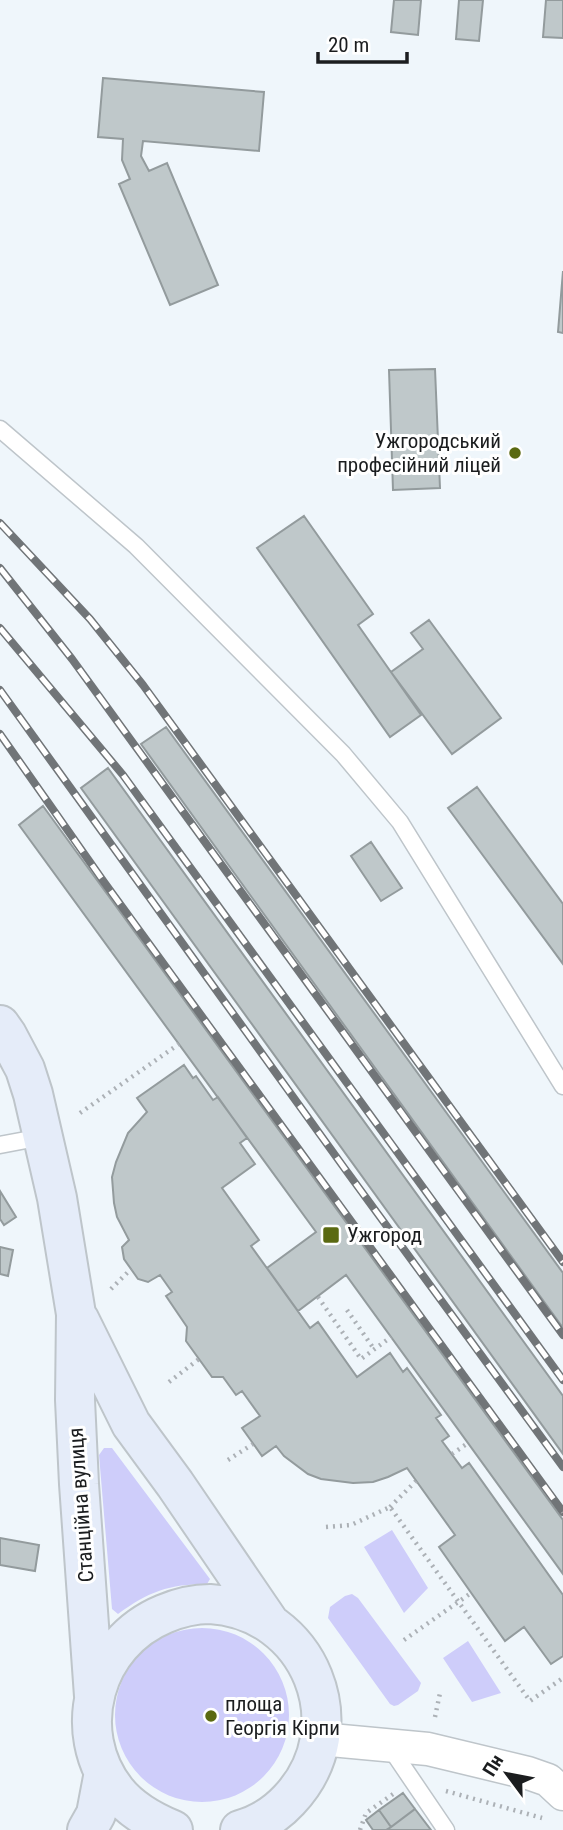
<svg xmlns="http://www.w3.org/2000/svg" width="563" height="1830" font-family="'Roboto Condensed',sans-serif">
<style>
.green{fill:#cecdfa}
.building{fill:#bfc8ca;stroke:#939b9d;stroke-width:2}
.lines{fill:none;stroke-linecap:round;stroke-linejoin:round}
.lane-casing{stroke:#bec5ca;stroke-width:19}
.street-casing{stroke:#bec5ca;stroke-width:35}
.secondary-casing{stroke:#bec5ca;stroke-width:42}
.path{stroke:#acb1b6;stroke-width:4.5;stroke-dasharray:2 5;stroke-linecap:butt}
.lane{stroke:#fff;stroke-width:16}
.street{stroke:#fff;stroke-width:32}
.secondary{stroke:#e5ecf9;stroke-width:38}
.rail-casing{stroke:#717578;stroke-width:8}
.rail{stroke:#fff;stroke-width:5;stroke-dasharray:16;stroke-linecap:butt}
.poi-dot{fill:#5a6911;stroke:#fff;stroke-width:2.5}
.labels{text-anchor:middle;stroke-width:6;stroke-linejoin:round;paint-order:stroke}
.poi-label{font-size:21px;fill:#1b1d1f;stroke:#fff;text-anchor:start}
.street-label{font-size:21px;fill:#1b1d1f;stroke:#fff}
</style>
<rect width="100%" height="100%" fill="#eff6fb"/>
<!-- green -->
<path class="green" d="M104,1448H112L210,1579L207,1584C169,1584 148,1592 118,1614L112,1609L99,1455Z
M392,1530L428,1588L404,1613L364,1547Z
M352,1594L358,1598L421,1683L418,1691L398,1705L394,1706L390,1704L328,1618L330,1607L345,1596Z
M115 1715a87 87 0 1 1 174 0a87 87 0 1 1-174 0Z
M468,1641L501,1693L472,1702L443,1658Z"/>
<!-- building -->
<path class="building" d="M394,0H421L418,35L391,32Z
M459,0H483L479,41L456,39Z
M546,0H563V38L543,37Z
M103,78L264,92L259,151L143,141L141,156L149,171L167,163L218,285L170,305L119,184L130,179L122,160L123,139L98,137Z
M563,271V333L558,332Z
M435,369L440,488L393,490L389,370Z
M304,516L373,614L358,625L421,715L390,737L257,548Z
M429,620L501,718L452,754L391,672L423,649L411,633Z
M166,727L563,1273V1328L141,744Z
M108,768L563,1396V1454L81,788Z
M477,787L563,904V964L448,808Z
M43,806L563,1520V1574L346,1275L298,1311L267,1268L316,1232L19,825Z
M371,842L402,888L381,901L351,856Z
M184,1065L193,1078L196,1076L213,1100L218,1097L247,1138L240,1143L255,1164L222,1188L259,1240L251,1246L310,1328L318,1322L357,1377L390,1353L403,1372L407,1368L441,1415L436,1418L449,1436L442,1441L462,1468L469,1463L563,1595V1656L551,1664L524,1627L505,1641L439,1547L455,1535L407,1468L388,1477L373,1482L353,1483L321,1479L308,1474L284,1456L276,1446L262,1456L242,1428L260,1416L242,1391L236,1395L223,1377H212L186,1341L187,1327L166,1296L172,1292L160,1275L148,1282L138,1279L124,1259L122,1247L129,1240L117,1217L114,1203L112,1177L116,1162L128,1133L147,1112L137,1098Z
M0,1191L16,1217L4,1225L0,1219Z
M0,1247L13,1250L8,1276L0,1274Z
M0,1538L39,1545L35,1571L0,1565Z
M403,1793L415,1809L391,1827L379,1810Z
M415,1809L431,1830H387Z
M379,1810L391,1827L386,1830H373L366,1820Z"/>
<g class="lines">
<defs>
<path id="lane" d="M0,429L136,546L343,754L400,822L563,1086
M0,1145L42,1137
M389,1746L446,1830"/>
<path id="street" d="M320,1739L428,1749L528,1773L548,1780L563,1794"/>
<path id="secondary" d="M0,1025L7,1035L25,1069L33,1094L57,1198L76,1314L75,1400L79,1484L94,1696
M79,1319L131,1424L175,1484L269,1622
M87,1830L96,1814L104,1772
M173,1830C151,1821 131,1810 116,1791C69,1731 94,1643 164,1614C178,1608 195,1604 210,1604C310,1610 358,1727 289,1800C276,1814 258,1825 240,1830"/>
</defs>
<!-- lane casing -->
<use href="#lane" class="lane-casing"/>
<!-- street casing -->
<use href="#street" class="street-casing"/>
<!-- secondary casing -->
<use href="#secondary" class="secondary-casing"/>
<!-- path -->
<path class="path" d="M80,1113L179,1044
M111,1289L131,1269
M318,1297L361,1359L391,1337
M347,1310L374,1349
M169,1382L199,1359
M452,1454L468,1443
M228,1460L253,1444
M390,1507L416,1481
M326,1527L351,1525L390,1507L530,1701L563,1678
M404,1640L471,1593
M435,1717L440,1693
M446,1791L542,1818
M360,1830L366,1813L396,1792"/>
<!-- lane -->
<use href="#lane" class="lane"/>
<!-- street -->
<use href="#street" class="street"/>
<!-- secondary -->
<use href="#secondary" class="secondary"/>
<defs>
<path id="rail" d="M0,523L90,619L143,685L563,1262
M0,568L72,659L563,1335
M0,628L123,775L563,1380
M0,690L345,1169L563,1467
M0,734L104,882L563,1512"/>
</defs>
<!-- rail casing -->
<use href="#rail" class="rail-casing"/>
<!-- rail -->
<use href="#rail" class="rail"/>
</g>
<!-- markers -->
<g class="poi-dot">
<circle cx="515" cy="453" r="7"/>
<rect x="322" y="1226" width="18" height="18" rx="3.5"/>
<circle cx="211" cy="1716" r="7"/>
</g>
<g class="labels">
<!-- poi labels -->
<g class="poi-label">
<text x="501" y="448" text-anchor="end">Ужгородський<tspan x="501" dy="24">професійний ліцей</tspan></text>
<text x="347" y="1242">Ужгород</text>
<text x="225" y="1711">площа<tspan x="225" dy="24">Георгія Кірпи</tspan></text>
</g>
<!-- street labels -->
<g class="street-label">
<text transform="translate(81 1505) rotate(-94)" y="7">Станційна вулиця</text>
</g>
</g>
<!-- north arrow -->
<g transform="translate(507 1774) rotate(302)" stroke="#ffffff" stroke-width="5" paint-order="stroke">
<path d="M0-5L12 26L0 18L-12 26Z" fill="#1b1d1f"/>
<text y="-10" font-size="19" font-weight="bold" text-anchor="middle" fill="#1b1d1f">Пн</text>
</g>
<!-- scale -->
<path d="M318 52v10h89v-10" fill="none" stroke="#1b1d1f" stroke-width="3.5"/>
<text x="328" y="52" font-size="21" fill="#1b1d1f" stroke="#ffffff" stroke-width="5" paint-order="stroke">20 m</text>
</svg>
